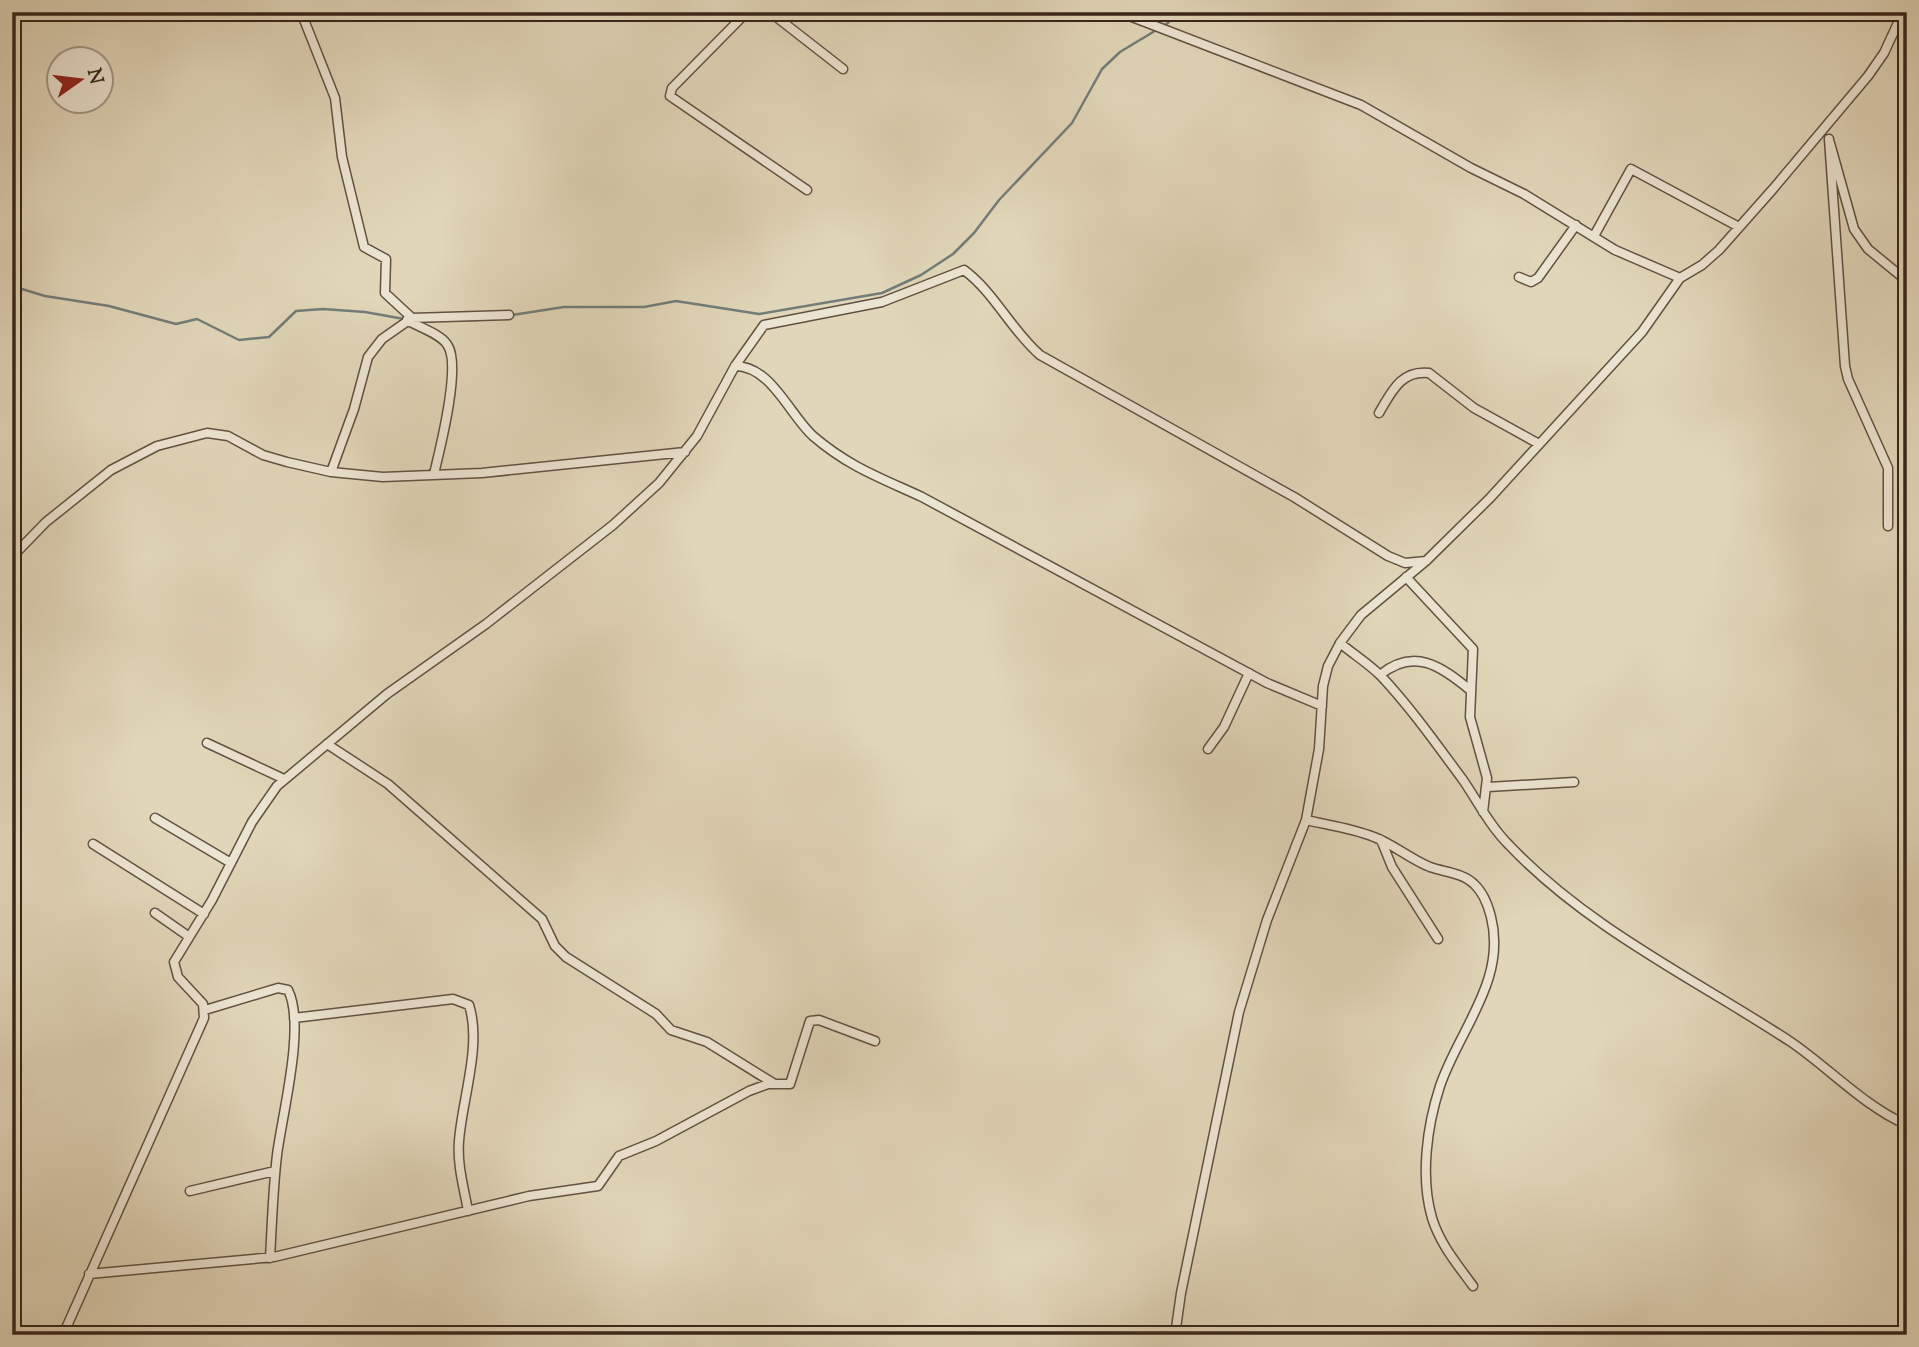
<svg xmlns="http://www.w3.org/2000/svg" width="1919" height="1347" font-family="'Sorts Mill Goudy',serif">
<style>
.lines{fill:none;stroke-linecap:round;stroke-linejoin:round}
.stream{stroke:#727d7a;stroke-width:2.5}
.minor-casing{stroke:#625142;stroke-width:11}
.minor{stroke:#ece4d2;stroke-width:8}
</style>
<rect width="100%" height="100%" fill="#e1d6b9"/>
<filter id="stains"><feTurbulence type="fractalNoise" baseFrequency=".00286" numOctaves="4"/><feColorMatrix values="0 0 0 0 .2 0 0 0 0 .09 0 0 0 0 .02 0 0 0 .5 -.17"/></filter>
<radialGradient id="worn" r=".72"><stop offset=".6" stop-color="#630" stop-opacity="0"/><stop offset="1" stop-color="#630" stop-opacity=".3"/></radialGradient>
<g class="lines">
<!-- stream -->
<path class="stream" d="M12,286L45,296L109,306L176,324L197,319L239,340L269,337L296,311L323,309L365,312L404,319
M512,315L564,307H644L676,301L759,314L882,293L921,275L953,254L974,233L999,200L1072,123L1102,69L1120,52L1168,23L1175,12
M425,321L478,320"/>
<defs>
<path id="minor" d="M301,12L335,98L342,157L364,247L386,259L385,293L412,318
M747,12L672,88L670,96L807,190
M770,12L843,69
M1119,12L1361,105L1471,168L1524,194L1615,250L1680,278
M1829,139L1845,366L1848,379L1888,468V526
M1830,143L1854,229L1868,249L1907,281
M1594,236L1631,169L1739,227
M1519,277L1531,282L1538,278L1576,225
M407,320C418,327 442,334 448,346C461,367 440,449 434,474
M735,366C771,366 789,414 813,436C849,467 881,478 922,497L1267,683L1322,706
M1379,413C1392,391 1401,370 1429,373L1474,408L1539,444
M331,472L354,409L368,357L382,339L412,318L509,315
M12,557L46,522L111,470L157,446L207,433L228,436L263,455L287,462L331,472L383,477L482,473L685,452
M1406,577L1473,649L1470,717L1487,778L1483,812
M1340,643C1353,654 1369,664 1381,676C1411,708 1437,745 1463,780C1478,802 1490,826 1509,845C1589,929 1695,979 1791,1042C1829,1068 1864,1106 1907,1125
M1380,675C1414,647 1441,666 1470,690
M207,743L284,779
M327,744L388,784L542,919L555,946L566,957L656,1014L671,1030L707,1042L773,1083
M1208,749L1224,727L1249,673
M1488,787L1574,782
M155,818L231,863
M1306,820C1328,825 1352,828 1374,837C1393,844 1410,859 1430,867C1444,872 1463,873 1474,884C1484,893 1488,905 1491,917C1507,980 1459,1030 1440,1086C1427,1126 1420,1177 1432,1218C1440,1244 1457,1264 1473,1286
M1381,840L1392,867L1438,939
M93,844L204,914
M155,913L188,936
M205,1010L278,988L288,990C306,1025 282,1115 277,1155C273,1189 272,1223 270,1258
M294,1018L453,999L469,1005C482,1045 462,1100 459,1141C457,1165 464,1188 468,1211
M190,1191L275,1171
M89,1274L274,1257L529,1196L598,1186L619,1156L656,1141L749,1091L768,1084H790L810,1021L819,1020L875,1041
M63,1335L204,1018L203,1004L178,977L174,962L212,900L252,822L277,786L387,694L486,624L613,525L659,483L697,436L735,366L764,325L882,302L964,270C995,293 1011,330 1040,355L1294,497L1388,556L1405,563L1426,561
M1175,1335L1181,1293L1239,1012L1267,920L1306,820L1319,749L1323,686L1328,666L1340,643L1361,615L1426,561L1490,498L1642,332L1680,278L1702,265L1719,250L1773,189L1868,76L1884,53L1903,12"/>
</defs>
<!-- minor casing -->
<use href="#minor" class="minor-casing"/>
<!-- minor -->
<use href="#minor" class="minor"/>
</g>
<!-- margin -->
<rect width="1919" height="1347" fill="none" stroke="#e1d6b9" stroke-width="42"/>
<rect x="14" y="14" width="1891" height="1319" fill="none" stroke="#38251b" stroke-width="3.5"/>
<rect x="21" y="21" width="1877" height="1305" fill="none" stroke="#38251b" stroke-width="2"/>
<!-- north arrow -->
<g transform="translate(80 80) rotate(76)"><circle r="33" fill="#ece4d2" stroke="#a49889" stroke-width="2"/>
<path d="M0-5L12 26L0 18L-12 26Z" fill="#8f2418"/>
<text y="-10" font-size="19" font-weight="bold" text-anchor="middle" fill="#38251b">N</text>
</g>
<rect width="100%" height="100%" filter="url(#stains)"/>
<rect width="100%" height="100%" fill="url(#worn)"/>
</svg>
